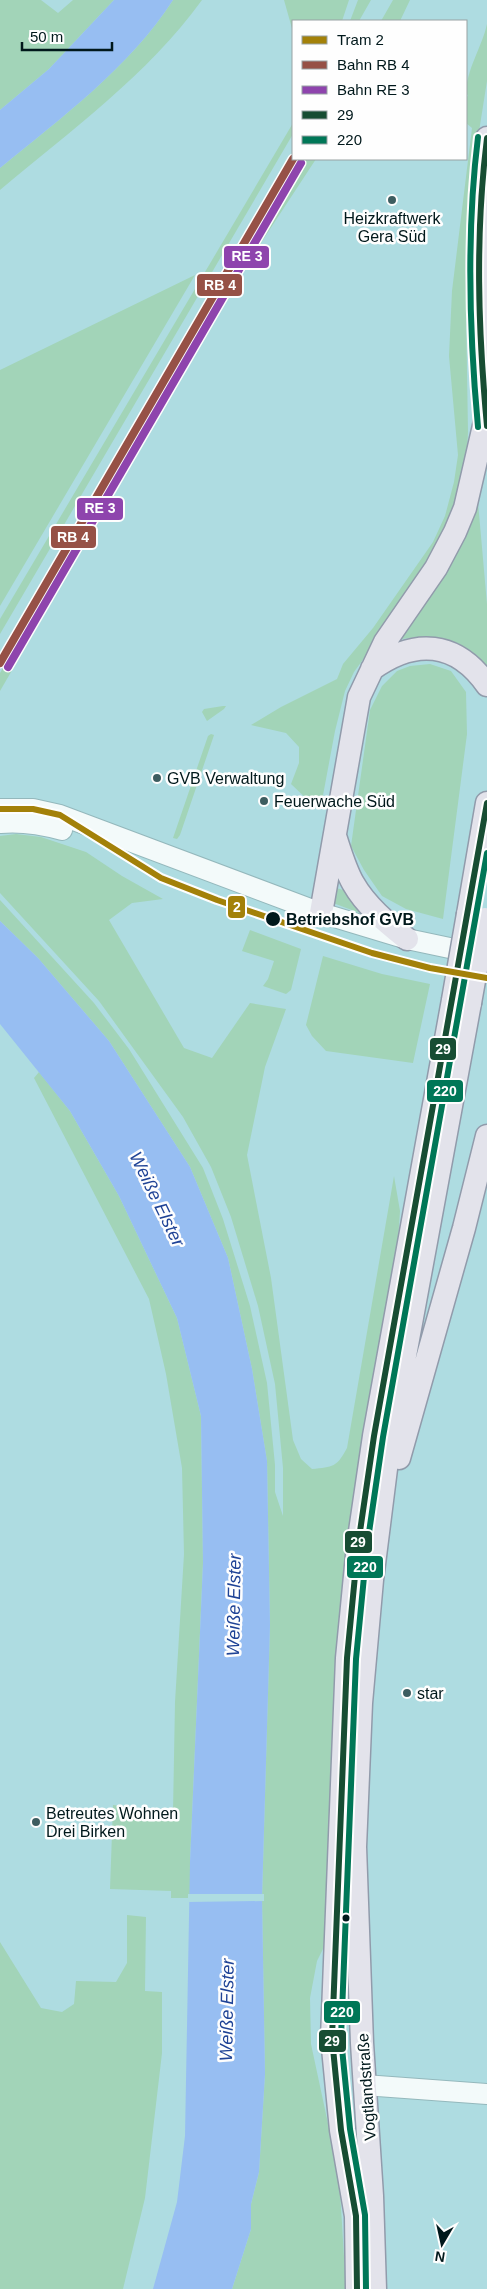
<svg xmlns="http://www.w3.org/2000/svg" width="487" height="2289" font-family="Arial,sans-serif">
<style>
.green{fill:#a2d4b8}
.water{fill:#97bef2}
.pier{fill:#aedce1}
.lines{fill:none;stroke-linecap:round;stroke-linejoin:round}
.secondary-casing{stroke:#94b8bc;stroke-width:22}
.primary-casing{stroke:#919bab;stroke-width:25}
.secondary{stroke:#f3fafa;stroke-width:20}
.primary{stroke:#e3e3eb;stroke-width:22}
.primary-bridge-casing{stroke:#919bab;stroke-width:25;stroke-linecap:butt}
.primary-bridge{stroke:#e3e3eb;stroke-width:22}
.bus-1-casing{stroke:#fefefe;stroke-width:10}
.bus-2-casing{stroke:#fefefe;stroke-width:10}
.bus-1{stroke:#174d33;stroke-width:6}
.bus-2{stroke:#007757;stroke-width:6}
.rail-1-casing{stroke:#fefefe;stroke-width:11}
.rail-2-casing{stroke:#fefefe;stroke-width:11}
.rail-1{stroke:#965146;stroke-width:8}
.rail-2{stroke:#8e44ad;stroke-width:8}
.tram-1-casing{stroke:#fefefe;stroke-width:10}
.tram-1{stroke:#a38109;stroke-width:6}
.poi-dot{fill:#3d5d60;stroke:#fefefe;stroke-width:2}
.stop-dot{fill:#00181b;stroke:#fefefe;stroke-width:2}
.labels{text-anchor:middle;stroke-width:5;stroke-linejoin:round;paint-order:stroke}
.poi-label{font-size:16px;fill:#00181b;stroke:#fefefe;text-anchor:start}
.stop-label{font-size:16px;font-weight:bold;fill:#00181b;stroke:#fefefe;text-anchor:start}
.street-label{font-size:16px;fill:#00181b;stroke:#fefefe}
.water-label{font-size:18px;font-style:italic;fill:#1f4396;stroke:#fefefe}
.line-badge{stroke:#fefefe;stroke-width:2}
.badge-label{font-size:14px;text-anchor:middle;font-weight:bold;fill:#fff}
</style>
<rect width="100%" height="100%" fill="#aedce1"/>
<!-- green -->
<path class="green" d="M0,0H41L58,13L73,0H114L49,69L0,110Z
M173,0H202C148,75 70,131 0,190V168C62,117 129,68 173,0Z
M284,0H349L342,21H293V32Z
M358,0H371L359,21H350Z
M393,0H410L400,21H381Z
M487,24V81L477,144L466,310L468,432L466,470L455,517L377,640L354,672L345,691L335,731L321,806L311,803L291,784L299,763V747L286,733L251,725L281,707L337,679L343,664L373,628L433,542L445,516L454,482L458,455L449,356L452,291L472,128L466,123V99L468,95L466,94C466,70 482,47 487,24Z
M293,123V134L0,634V619Z
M300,159H316L253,255L0,691V673Z
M195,275L0,606V370Z
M477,491L487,604V671C481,664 475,656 468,650C448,633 419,636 394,640Z
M430,664L451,671L466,692L467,734L443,919L406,909L382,896L364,870L351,846L370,710L382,686L397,671L410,666Z
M223,706H226L224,709L207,721L202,712L204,709Z
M211,734L214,735L212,741L180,835L177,839L173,838L208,736Z
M16,834L41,837L86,852L122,876L163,899L132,903L109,920L184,1048L212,1058L250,1003L286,1009L265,1067L247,1155L271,1278L293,1440L301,1459L312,1469C333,1467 337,1467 347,1448L394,1176L400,1211L398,1241L338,1656L332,1748L329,1906L326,1943L317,1961L310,1998L311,2044L339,2175L346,2289H232L251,2229V2204L259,2172L265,2074L262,1898L270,1625L267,1461L252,1369L228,1258L190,1167L109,1041L38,958L0,921V900L94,1003L129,1049L203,1168L223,1219L250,1306L267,1383L275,1465V1492L283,1516V1468L275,1384L258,1306L231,1217L211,1167L183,1117L99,1001L0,893V836Z
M333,887L350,892L365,915L333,903Z
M250,930L301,949L291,990L286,994L263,986L268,979L274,961L242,951Z
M323,956L382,974L430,984L413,1063L326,1051L312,1036L306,1025Z
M39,1072L70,1111L119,1196L177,1318L201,1416L203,1563L190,1862L191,1898H171V1891L110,1889L113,1805L173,1812L175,1702L184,1554L182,1468L166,1374L149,1299L34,1078Z
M127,1915L146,1917L145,1991L162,1992V2053L145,2198L123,2289H0V1942L41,2008L62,2012L74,2004L76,1981L116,1982L127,1963Z"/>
<!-- water -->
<path class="water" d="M114,0H173C129,68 62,117 0,168V110L49,69Z
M0,921L38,958L109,1041L190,1167L228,1258L252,1369L267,1461L270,1625L262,1898L265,2074L259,2172L251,2204V2229L232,2289H153L177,2202L185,2136L190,1862L203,1563L201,1416L177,1318L119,1196L70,1111L0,1024Z"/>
<!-- pier -->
<path class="pier" d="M188,1894H264V1901L188,1902Z"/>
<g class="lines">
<defs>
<path id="secondary" d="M0,809H33L60,815L321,913L407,939L478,954
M0,823C22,821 41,824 62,830
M364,2085L487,2094"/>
<path id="primary" d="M487,138C473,233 477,331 487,426
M372,669C415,638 456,641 487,685
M335,836C340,851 345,869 353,883C366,906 387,923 407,939
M321,913L359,697L385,642L436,568L455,532L465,508L486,417
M468,914L487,803
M399,1458L464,1228L487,1136
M357,2289L356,2216L341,2130L332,2038L347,1658L358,1545L374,1436L453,1000
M375,2289L372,2196L362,2043L355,1847L361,1703L372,1580L390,1437L470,1003"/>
</defs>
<!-- secondary casing -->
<use href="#secondary" class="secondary-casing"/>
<!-- primary casing -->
<use href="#primary" class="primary-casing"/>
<!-- secondary -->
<use href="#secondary" class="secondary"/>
<!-- primary -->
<use href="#primary" class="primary"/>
<defs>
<path id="primary-bridge" d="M453,1000L468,914
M470,1003L485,919"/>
</defs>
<!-- primary-bridge casing -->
<use href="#primary-bridge" class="primary-bridge-casing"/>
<!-- primary-bridge -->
<use href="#primary-bridge" class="primary-bridge"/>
<defs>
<path id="bus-1" d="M487,138C475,234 478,329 487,426
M357,2289L356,2216L341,2130L332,2038L347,1658L358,1545L374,1436L487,803"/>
<path id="bus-2" d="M478,427C469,330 466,234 478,137
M366,2289L365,2215L350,2129L341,2038L356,1659L367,1546L383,1437L487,853"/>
</defs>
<!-- bus-1 casing -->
<use href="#bus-1" class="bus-1-casing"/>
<!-- bus-2 casing -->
<use href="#bus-2" class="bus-2-casing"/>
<!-- bus-1 -->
<use href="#bus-1" class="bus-1"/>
<!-- bus-2 -->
<use href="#bus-2" class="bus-2"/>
<defs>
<path id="rail-1" d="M0,663L293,159"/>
<path id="rail-2" d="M8,667L301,163"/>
</defs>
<!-- rail-1 casing -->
<use href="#rail-1" class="rail-1-casing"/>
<!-- rail-2 casing -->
<use href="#rail-2" class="rail-2-casing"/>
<!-- rail-1 -->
<use href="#rail-1" class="rail-1"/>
<!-- rail-2 -->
<use href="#rail-2" class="rail-2"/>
<defs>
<path id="tram-1" d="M0,809H33L60,815L161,878L217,900L372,953L430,968L487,978"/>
</defs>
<!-- tram-1 casing -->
<use href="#tram-1" class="tram-1-casing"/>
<!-- tram-1 -->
<use href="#tram-1" class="tram-1"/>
</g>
<!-- markers -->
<g class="poi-dot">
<circle cx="392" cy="200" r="5"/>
<circle cx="157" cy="778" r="5"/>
<circle cx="264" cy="801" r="5"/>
<circle cx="407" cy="1693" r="5"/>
<circle cx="36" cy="1822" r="5"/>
</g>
<g class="stop-dot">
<circle cx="273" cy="919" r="8"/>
<circle cx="346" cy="1918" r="4.5"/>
</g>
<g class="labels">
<!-- poi labels -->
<g class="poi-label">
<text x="392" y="224" text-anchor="middle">Heizkraftwerk<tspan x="392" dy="18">Gera Süd</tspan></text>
<text x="167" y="784">GVB Verwaltung</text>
<text x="274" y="807">Feuerwache Süd</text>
<text x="417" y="1699">star</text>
<text x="46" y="1819">Betreutes Wohnen<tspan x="46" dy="18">Drei Birken</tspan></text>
</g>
<!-- stop labels -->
<g class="stop-label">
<text x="286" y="925">Betriebshof GVB</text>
</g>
<!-- street labels -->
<g class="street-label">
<text transform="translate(366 2087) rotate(-94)" y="6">Vogtlandstraße</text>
</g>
<!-- water labels -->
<g class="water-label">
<text transform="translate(157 1199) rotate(64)" y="6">Weiße Elster</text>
<text transform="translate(234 1605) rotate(-89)" y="6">Weiße Elster</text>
<text transform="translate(227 2010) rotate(-89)" y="6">Weiße Elster</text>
</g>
</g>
<g class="line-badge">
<rect x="223" y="245" width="47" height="24" rx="5" fill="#8e44ad"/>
<rect x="196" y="273" width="47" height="24" rx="5" fill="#965146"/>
<rect x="76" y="497" width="48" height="24" rx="5" fill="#8e44ad"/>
<rect x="50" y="525" width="47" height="24" rx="5" fill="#965146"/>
<rect x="227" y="895" width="19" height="24" rx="5" fill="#a38109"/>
<rect x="429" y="1037" width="28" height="24" rx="5" fill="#174d33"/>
<rect x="426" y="1079" width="38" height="24" rx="5" fill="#007757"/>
<rect x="344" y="1530" width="29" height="24" rx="5" fill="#174d33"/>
<rect x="346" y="1555" width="38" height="24" rx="5" fill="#007757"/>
<rect x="323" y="2000" width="38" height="24" rx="5" fill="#007757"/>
<rect x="318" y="2029" width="29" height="24" rx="5" fill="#174d33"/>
</g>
<g class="badge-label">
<text x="247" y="261">RE 3</text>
<text x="220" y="290">RB 4</text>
<text x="100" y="513">RE 3</text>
<text x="73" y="542">RB 4</text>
<text x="237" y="912">2</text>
<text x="443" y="1054">29</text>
<text x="445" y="1096">220</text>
<text x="358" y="1547">29</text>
<text x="365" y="1572">220</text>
<text x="342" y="2017">220</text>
<text x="332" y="2046">29</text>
</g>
<!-- legend -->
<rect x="292" y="20" width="175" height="140" fill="#fefefe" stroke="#98a2a3"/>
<rect x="302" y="36" width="25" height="8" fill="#a38109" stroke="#98a2a3"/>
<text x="337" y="45" font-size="15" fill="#00181b">Tram 2</text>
<rect x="302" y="61" width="25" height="8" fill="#965146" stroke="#98a2a3"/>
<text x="337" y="70" font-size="15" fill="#00181b">Bahn RB 4</text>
<rect x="302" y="86" width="25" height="8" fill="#8e44ad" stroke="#98a2a3"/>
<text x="337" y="95" font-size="15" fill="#00181b">Bahn RE 3</text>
<rect x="302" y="111" width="25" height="8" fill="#174d33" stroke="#98a2a3"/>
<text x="337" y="120" font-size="15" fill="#00181b">29</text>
<rect x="302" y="136" width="25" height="8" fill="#007757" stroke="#98a2a3"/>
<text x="337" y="145" font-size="15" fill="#00181b">220</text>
<!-- north arrow -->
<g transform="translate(442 2244) rotate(189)" stroke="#fefefe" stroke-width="4" paint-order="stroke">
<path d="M0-4L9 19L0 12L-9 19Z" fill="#00181b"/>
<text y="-8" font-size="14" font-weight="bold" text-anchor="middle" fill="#00181b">N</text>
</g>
<!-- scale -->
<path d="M22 42v8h90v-8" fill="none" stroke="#00181b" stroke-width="2.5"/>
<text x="30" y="42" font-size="15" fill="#00181b" stroke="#fefefe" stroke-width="4" paint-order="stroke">50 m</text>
</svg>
